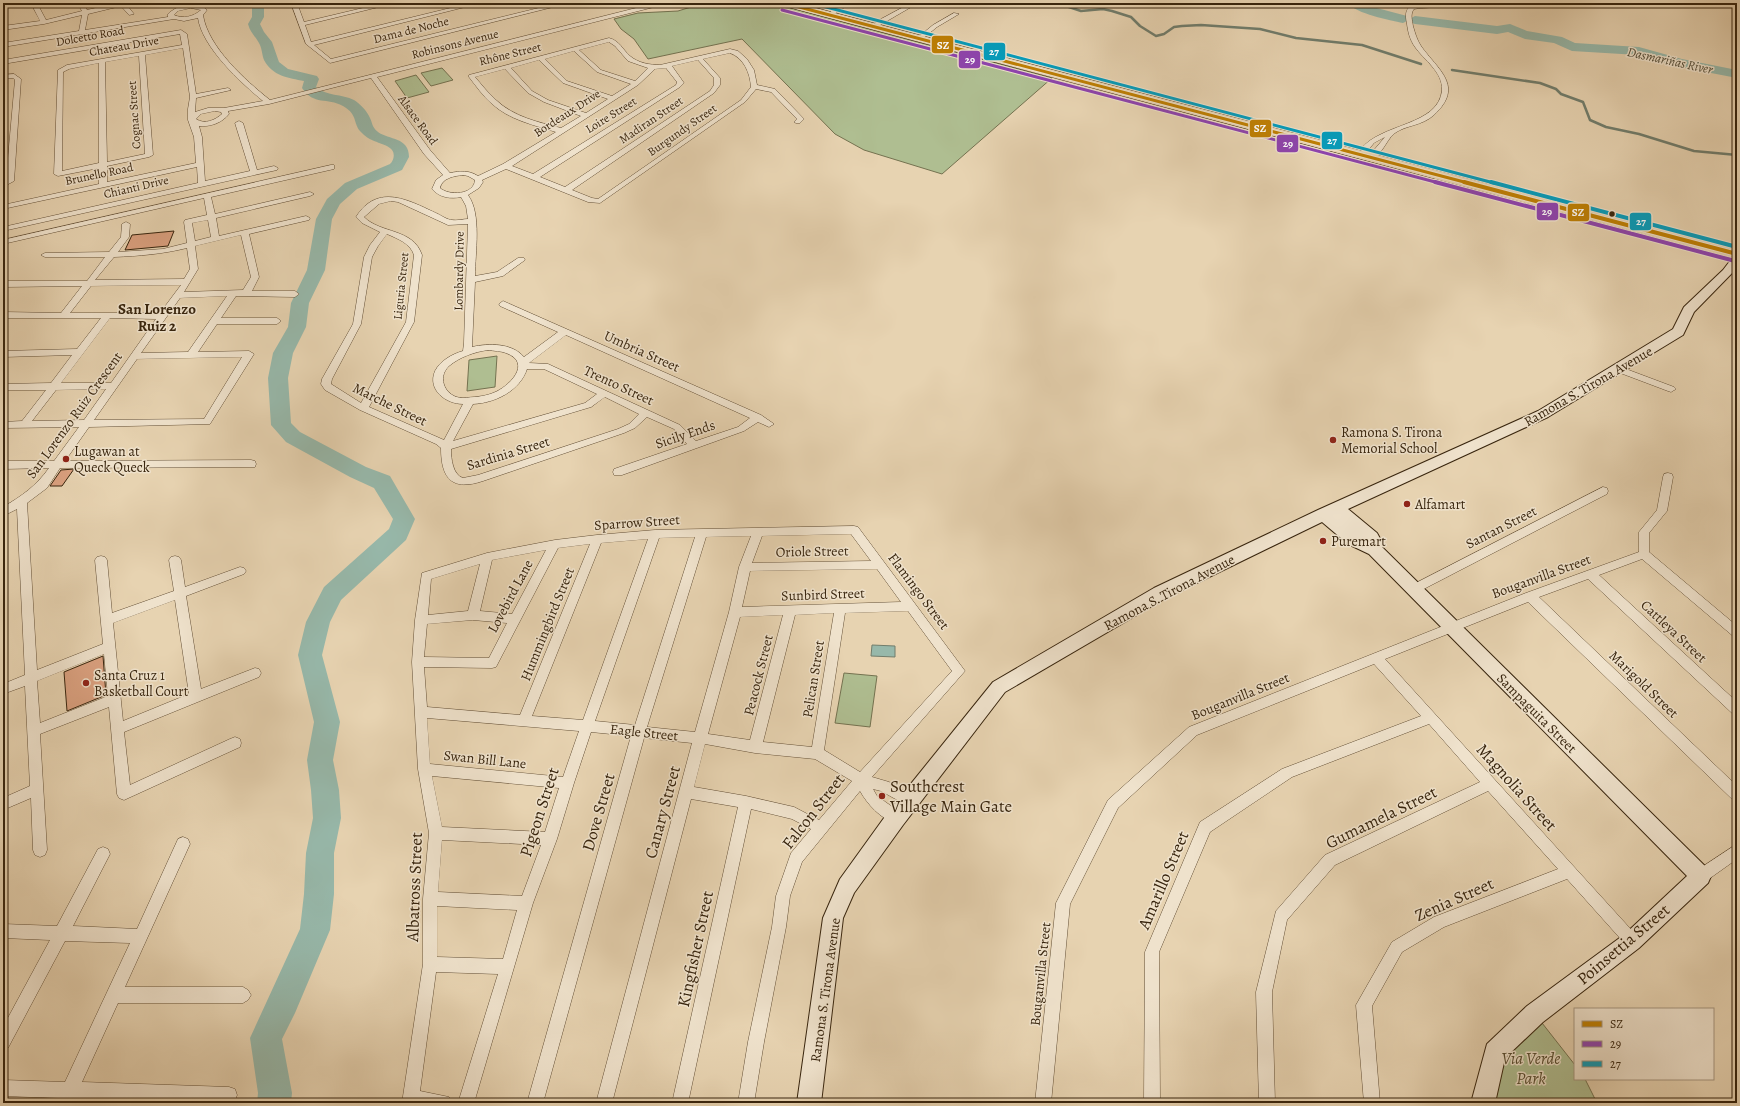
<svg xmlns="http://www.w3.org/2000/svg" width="1740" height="1106" font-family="Alegreya,serif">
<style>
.green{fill:#afbe91;stroke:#747250}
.water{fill:#97b8aa;stroke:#717d6c}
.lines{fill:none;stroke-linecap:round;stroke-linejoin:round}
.stream{stroke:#717d6c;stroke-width:2.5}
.river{fill:#97b8aa;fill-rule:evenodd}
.building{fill:#dba180;stroke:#38250e}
.street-casing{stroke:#645037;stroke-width:1}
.secondary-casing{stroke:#38250e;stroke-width:2}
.highway-casing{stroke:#38250e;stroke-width:1}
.street{fill:#efe2cc;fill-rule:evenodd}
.secondary{fill:#efe2cc;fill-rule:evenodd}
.highway{fill:#e7d3b1;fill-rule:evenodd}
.bus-1-far1-casing{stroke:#efe2cc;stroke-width:5}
.bus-1-casing{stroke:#efe2cc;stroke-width:6}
.bus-2-far1-casing{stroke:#efe2cc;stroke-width:5}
.bus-2-casing{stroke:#efe2cc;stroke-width:6}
.bus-3-far1-casing{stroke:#efe2cc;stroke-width:5}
.bus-3-casing{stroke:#efe2cc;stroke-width:6}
.bus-1-far1{stroke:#be7f04;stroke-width:3}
.bus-1{stroke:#be7f04;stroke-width:4}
.bus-2-far1{stroke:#8e44ad;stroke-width:3}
.bus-2{stroke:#8e44ad;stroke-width:4}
.bus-3-far1{stroke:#069cbb;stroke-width:3}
.bus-3{stroke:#069cbb;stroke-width:4}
.bus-dot{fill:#38250e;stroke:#efe2cc;stroke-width:1.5}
.poi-dot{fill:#8f2418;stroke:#efe2cc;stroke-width:1.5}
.labels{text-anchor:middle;stroke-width:3;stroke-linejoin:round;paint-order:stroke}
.far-street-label{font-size:12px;fill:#38250e;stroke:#efe2cc}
.far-water-label{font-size:13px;font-style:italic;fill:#504a35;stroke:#efe2cc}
.street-label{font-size:14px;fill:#38250e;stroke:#efe2cc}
.poi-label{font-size:14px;fill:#38250e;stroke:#efe2cc;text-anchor:start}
.neighbourhood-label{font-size:15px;font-weight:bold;fill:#38250e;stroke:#efe2cc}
.near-poi-label{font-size:17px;fill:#38250e;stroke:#efe2cc;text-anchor:start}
.near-street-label{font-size:17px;fill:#38250e;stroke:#efe2cc}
.near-park-label{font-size:17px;font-style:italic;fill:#564b2f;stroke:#efe2cc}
.line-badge{stroke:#efe2cc;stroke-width:1.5}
.badge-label{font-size:11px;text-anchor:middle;font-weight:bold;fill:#fff}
</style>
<rect width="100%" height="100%" fill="#e7d3b1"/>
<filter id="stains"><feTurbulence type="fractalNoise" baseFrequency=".005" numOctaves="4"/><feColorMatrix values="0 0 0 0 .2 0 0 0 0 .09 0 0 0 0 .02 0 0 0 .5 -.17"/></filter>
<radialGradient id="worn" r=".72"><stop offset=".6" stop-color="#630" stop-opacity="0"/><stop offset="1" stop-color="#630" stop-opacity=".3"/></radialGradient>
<!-- green -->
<path class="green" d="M704,3H773L1052,78L942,174L864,150L835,134L742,39L648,59L634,39L621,29L614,19L638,13L678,11Z
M442,68L453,80L431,86L421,73Z
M416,75L429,92L407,98L395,81Z
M497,356L495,387L467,391L469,360Z
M844,673L877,676L870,727L835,723Z
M1535,1014L1575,1065V1079H1585L1597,1103H1483L1495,1052Z"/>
<!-- water -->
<path class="water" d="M872,645L895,646V657L871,656Z"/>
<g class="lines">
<!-- stream -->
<path class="stream" d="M1048,3L1066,6L1081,11L1103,9L1112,11L1131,17L1140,26L1156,36L1164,34L1174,27L1182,26L1201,25L1260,29L1296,38L1362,45L1421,64
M1452,70L1540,83L1556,89L1561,94L1583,102L1590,120L1606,127L1639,134L1694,151L1737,155"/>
<!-- river -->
<path class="river" d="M252,3H264V17L260,24L264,32L272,42L279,62L288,69L317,76L319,79L316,87C326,96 342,94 354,100C360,104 366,110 369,116C373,123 371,126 378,132C389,140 409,137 409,157L402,170L357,189L340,204L332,219L325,270L309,303L306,327L293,353L288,378L291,423L300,432L366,467L390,476L415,519L406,540L341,600L330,622L322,655L340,722L333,760L339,790L341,818L334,853V894L330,930L295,1013L282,1039L292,1093L291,1103H257L258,1093L250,1038L300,929L304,894L306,853L313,818L311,790L307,760L314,722L298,655L306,622L324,587L389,529L393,519L374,488L350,477L286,442L271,425L268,378L273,353L288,327L291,303L307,270L316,219L327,199L345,183L390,164C394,160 395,154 392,150C387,143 371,143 362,133C352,124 359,115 343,106C327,97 314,106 302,88L304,81C289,78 272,76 264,60C262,55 262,48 259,43C255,36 250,32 248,24L252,17Z
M1252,3H1273L1271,6C1265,7 1260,7 1254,6Z
M1348,3H1364L1373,7L1407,16L1409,19L1415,16L1497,26L1510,24L1527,31L1562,37L1575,43L1639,47L1682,59L1737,70V78L1680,67L1638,55L1572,51L1554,43L1525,39L1508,32L1497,34L1415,24L1411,23L1409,20L1403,23C1390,20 1356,14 1348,3Z"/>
</g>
<!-- building -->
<path class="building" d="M174,231L168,246L125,250L132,235Z
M74,469L62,486H50L61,470Z
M103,656L106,695L67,711L64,672Z"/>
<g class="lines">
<defs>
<path id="street" d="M31,3H37L46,20L82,11L77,3H83L87,10L117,3H128L126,4L134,14L129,15L121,6L88,14L85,30L168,17V14C177,5 197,0 207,10L203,15C208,47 245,80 270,100L656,3H688L685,5L654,7L377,77L430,150L450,173C460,171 469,170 478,176L503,164L556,132C534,125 509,120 491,103C483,96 476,86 469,77V75L609,38C620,41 622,49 630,56C638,63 650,65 660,65L730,49L738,51L747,59L754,70L757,85L775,89L803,118L804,119L800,123H796L794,122L797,119L771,92L756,89L745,102L600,203L588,202L506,169L482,180L483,182L479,188L468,195C482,214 475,253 475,276L497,272L518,258H524L525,260L503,276L475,282L472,347C489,343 512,343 524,357L558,332L500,306L499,304L503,301L761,415L774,424L769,427L758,422L744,431L622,475H614L613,472L614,469L687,444L674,429L647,417L635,428L624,433L483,481C453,491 441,480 441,448L436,444L360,410L325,390L321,384L322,379L353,324L364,257L370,245L380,232L362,223L356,217C378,182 410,201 438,214C442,216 448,220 452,220C457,221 463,219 468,219L466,206L461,197C451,199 440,198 432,189L436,180L443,175L424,154L371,78L269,104L228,111L229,114C222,123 210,127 199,126L202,137L205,181L250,171L235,123L239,121L243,123L257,170L274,166L278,168L277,170L3,231V227L198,183L197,167L3,209V205L99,184V168L58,176L54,174L58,70L67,65L182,45L180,34L3,64V60L181,30L187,34L196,94L228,88L231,90L196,98L195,112L208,108H224L263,101C241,83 202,47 198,18L184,21L174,19L3,47V43L79,31L82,15L44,24L3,30V26L40,21ZM191,8L201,10C193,17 183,19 174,15L178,11ZM609,42L615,46L628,61L648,68L635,81L601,70L579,50ZM183,48L190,97L188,109V120L194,137L196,163L107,182V166L149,157L153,155L145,55ZM574,51L597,72L631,84L612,96L567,81L545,59ZM730,53C744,58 750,73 751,87L741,100L598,199L592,198L572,190L714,93L720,85V78L703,59ZM139,56L145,154L107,162L105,62ZM539,60L563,83L608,99L586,113L548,100L532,91L511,68ZM698,60L714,78V85L710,91L565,187L540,177L680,87L684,83L672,66ZM99,63V163L62,171L63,72L69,69ZM666,68L677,82L676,85L533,174L512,166L638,85L655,69ZM505,69L528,93L544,102L581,116L561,128C538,122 514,117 496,100C488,93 482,85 475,77ZM215,111L221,112L222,114C215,120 205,125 196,119L201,114ZM463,175L468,176L475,180C474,195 449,196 440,188C442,178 454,176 463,175ZM391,201L398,202L448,225L468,224L464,343L463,351C452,354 440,361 435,371C427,390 446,404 463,404L444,440L369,407L414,322L422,255C413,228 381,234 364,217L379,204ZM387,234C398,239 410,243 414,255L406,322L361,403L331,384L332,379L361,324L372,257L378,246ZM566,335L750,418L738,427L696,441L680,425L548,364L529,363ZM488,350C494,351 501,351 506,353C533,363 509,387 493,393C483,397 473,397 463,398C446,398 436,378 449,366C460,357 474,352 488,350ZM527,369H544L597,394L585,403L453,441L473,404C495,403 520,391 527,369ZM605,397L639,414L629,424L618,429L478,475L463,478C453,475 451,459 451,449L591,407Z
M158,3H165L162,5Z
M291,3H297L304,22L384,3H395L305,25L311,42L471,3H481L314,45L331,59L559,3H569L330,63L306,44Z
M844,3H851L831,16H827V14Z
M911,3H918L875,28L870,27L881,19Z
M1414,3H1421L1420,4L1453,3C1446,8 1424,7 1414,9C1410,14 1412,20 1413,26C1415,33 1417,40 1421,46C1438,70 1465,86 1434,115C1422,126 1406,125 1395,133C1385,140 1381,162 1364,159L1361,149C1381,123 1439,126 1442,90C1443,72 1424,60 1415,47C1410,40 1408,32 1407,24C1405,14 1405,9 1414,3ZM1385,137L1374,150L1370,153L1369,149L1374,143Z
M1542,3H1567L1558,7Z
M954,13L959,14L937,27L921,40H917V38L933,25Z
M14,74L21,79L14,181L3,187V182L6,180L15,80L13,78L3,79V75Z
M331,165H334V169L211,197L215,214L310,192L314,194L310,196L216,218L219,236L306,216L310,218L309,220L249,234L259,277L252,291H295L299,294L295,297L236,296L221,318H277L281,321L277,324H217L198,352L249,351L254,354L210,424L89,427L65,461L251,460L255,461L256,464L255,467L60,468L47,488L27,503L37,670L103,644L95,560L97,557L101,556L105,557L107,560L112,613L174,591L169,560L171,557L175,556L179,557L181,560L185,587L240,567L244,568L246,571L244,574L186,596L201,689L255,668L259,669L261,673L259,677L124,732L130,785L230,739L235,737L240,739L241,743L240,747L124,800L119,798L117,794L109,707L40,734L47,850L45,855L40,857L35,855L33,850L31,798L3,810V798L30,786L25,686L3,694V684L25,675L17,509L3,516V507C22,496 36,486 49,468L3,469V461H54L79,427L3,428V422L22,421L46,390H3V384L51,383L72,355L3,357V351L77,349L101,318H3V312L61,313L82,286L3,287V281H87L105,257H45L41,255L45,253L109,252L121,237L122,224L126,222L130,224L129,237L118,252L163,249L187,243L184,222L185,220L207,215L204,198L3,244V240ZM208,220L211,237L195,241L192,223ZM241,235L251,277L243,290L184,292L198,269L195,246ZM187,248L190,269L184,279L95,280L114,257C139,256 163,254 187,248ZM181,285L160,313H70L91,286ZM227,296L188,352L141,353L180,298ZM110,318L156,319L111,383H61ZM242,357L204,419L94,420L137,359ZM106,389L84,420L32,421L56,390ZM175,600L189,694L123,721L113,623ZM104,654L108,696L40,723L37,681Z
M1618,366L1674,387L1676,389L1671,392L1668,391L1615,371L1613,369L1615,367Z
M1668,473L1672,474L1673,477L1667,511L1649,533V552L1737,626V638L1733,636L1642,559L1599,575L1737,702V715L1733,714L1588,579L1539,597L1737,786V801L1732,799L1528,602L1385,659L1637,936L1639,941L1637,946L1632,948L1627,946L1567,879L1444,927L1402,952L1372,1006L1380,1103H1364L1356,1005L1392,942L1434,917L1558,869L1488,791L1335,865L1287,920L1272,992L1275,1103H1259L1256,992L1276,911L1325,855L1480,782L1429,724L1292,777L1210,832L1159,952L1160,1103H1144L1145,952L1200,822L1282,769L1421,716L1374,664L1197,735L1118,808L1070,904L1051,1103H1035L1056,903L1108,800L1189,727L1526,593L1639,552V532L1657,510L1663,477L1664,474Z
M1603,487L1607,488L1608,491L1607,494L1418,592L1414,594L1410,592L1408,589L1410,586Z
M854,526L858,527L965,671L872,777L889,782L915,797L917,801L915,805L910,807L881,791L873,789L877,796L901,813L903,818L901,823L896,824C880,818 868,805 860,791L802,862L790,896L786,927L764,1042L754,1103H738L748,1042L772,927L776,896L791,853L811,829L792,819L751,809L688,1103H672L738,807L691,799L612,1103H596L692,743L644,738L543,1103H527L631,736L591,732L574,783L557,839L533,903L474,1103H458L498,974L436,972L420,1091L449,1097L451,1103H402L423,964V899L429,833L418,769L412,662L415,620L422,573L487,553L555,540L597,535L655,530ZM851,534L871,561L752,563L762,536ZM751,536L739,567L729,612L695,732L647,727L706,537ZM695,537L635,725L595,721L659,538ZM648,539L583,720L532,716L601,543ZM590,544L520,715L427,707L424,667L492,668L496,667L558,548ZM546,550L512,614L480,611L492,560ZM480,564L468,611L428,615L431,579ZM877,569L901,602L742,607L750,571ZM908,611L952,671L860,772L824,750L845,613ZM834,613L812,747L763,742L795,615ZM783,615L750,740L708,734L740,617ZM473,620L507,623L489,658L424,657L427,624ZM427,718L579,731L563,777L430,764ZM705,744L755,753L815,759L852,781L819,820L794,807L746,796L694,787ZM432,776L559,788L545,832L442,827ZM442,840L541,845L522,896L438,892ZM437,906L517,910L503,959L437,957Z
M183,837L188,839L190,844L125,987H243L248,990L251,995L248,1000L243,1003H118L82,1082L229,1087L235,1089L237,1095L235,1101L229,1103L74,1098L72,1103H56L58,1098L3,1096V1080L65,1082L130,943L65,941L8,1048L3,1051V1027L50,940L3,938V924L57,926L98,849L103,847L108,849L110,854L73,926L137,929L178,839Z
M1737,844V859L1706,881L1701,883L1696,881L1694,876L1696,871Z"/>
<path id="secondary" d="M1737,256V268L1694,312L1683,335L1548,417L1348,509L1377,533L1383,544L1382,547L1708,869L1711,876L1708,883L1639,948L1543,1022L1505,1058L1495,1103H1471L1487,1044L1527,1006L1625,934L1687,876L1369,554L1348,544L1322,522L1166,598L1005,692L903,825L854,893L843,918L821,1103H797L823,918L840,879L889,811L993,682L1154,588L1318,510L1538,411L1673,329L1684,307L1723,270L1733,257Z"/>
<path id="highway" d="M778,3H797L1737,249V259L780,5Z"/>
</defs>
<!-- street casing -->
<use href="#street" class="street-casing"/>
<!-- secondary casing -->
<use href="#secondary" class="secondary-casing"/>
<!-- highway casing -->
<use href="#highway" class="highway-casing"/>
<!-- street -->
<use href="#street" class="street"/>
<!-- secondary -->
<use href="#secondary" class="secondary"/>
<!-- highway -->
<use href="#highway" class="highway"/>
<defs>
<path id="bus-1-far1" d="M784,3L1468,183"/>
<path id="bus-1" d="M1464,182L1737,254"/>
<path id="bus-2-far1" d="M782,10L1439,183"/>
<path id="bus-2" d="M1435,182L1735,261"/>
<path id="bus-3-far1" d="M811,3L1494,183"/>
<path id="bus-3" d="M1491,182L1737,247"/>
</defs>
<!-- bus-1-far1 casing -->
<use href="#bus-1-far1" class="bus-1-far1-casing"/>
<!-- bus-1 casing -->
<use href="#bus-1" class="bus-1-casing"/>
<!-- bus-2-far1 casing -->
<use href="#bus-2-far1" class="bus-2-far1-casing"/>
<!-- bus-2 casing -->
<use href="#bus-2" class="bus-2-casing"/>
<!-- bus-3-far1 casing -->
<use href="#bus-3-far1" class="bus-3-far1-casing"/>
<!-- bus-3 casing -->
<use href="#bus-3" class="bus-3-casing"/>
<!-- bus-1-far1 -->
<use href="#bus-1-far1" class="bus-1-far1"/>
<!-- bus-1 -->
<use href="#bus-1" class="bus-1"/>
<!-- bus-2-far1 -->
<use href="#bus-2-far1" class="bus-2-far1"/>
<!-- bus-2 -->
<use href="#bus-2" class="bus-2"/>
<!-- bus-3-far1 -->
<use href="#bus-3-far1" class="bus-3-far1"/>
<!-- bus-3 -->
<use href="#bus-3" class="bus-3"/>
</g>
<!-- markers -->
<circle class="bus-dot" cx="1612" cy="214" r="3.5"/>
<g class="poi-dot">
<circle cx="1333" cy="440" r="4"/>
<circle cx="66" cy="459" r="4"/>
<circle cx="1407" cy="504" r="4"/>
<circle cx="1323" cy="541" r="4"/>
<circle cx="86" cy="683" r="4"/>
<circle cx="882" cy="796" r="4"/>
</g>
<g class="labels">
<!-- far-street labels -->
<g class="far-street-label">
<text transform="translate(411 30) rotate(-14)" y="4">Dama de Noche</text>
<text transform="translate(90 36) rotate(-10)" y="4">Dolcetto Road</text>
<text transform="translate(455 44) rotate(-14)" y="4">Robinsons Avenue</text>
<text transform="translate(124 46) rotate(-10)" y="4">Chateau Drive</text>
<text transform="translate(510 54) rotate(-14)" y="4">Rhône Street</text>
<text transform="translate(567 113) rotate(-33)" y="4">Bordeaux Drive</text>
<text transform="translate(134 115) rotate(-94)" y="4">Cognac Street</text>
<text transform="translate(611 115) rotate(-32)" y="4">Loire Street</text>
<text transform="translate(418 120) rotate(54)" y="4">Alsace Road</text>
<text transform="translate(651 120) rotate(-34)" y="4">Madiran Street</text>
<text transform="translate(682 130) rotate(-35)" y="4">Burgundy Street</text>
<text transform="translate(99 174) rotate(-12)" y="4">Brunello Road</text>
<text transform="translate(136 187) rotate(-13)" y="4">Chianti Drive</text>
<text transform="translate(459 271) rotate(-89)" y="4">Lombardy Drive</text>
<text transform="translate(401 286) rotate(-84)" y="4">Liguria Street</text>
</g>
<!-- far-water labels -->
<g class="far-water-label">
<text transform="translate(1670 60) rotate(12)" y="5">Dasmariñas River</text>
</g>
<!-- street labels -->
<g class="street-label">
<text transform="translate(642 351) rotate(24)" y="5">Umbria Street</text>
<text transform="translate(619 385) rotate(25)" y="5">Trento Street</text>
<text transform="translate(1588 386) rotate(-30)" y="5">Ramona S. Tirona Avenue</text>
<text transform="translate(390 404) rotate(26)" y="5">Marche Street</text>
<text transform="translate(74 415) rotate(-54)" y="5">San Lorenzo Ruiz Crescent</text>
<text transform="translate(685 434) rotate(-19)" y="5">Sicily Ends</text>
<text transform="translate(508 453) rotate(-17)" y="5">Sardinia Street</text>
<text transform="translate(637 522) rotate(-4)" y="5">Sparrow Street</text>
<text transform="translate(1501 527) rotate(-27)" y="5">Santan Street</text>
<text transform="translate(812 551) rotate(-1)" y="5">Oriole Street</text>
<text transform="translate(1541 576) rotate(-20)" y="5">Bouganvilla Street</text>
<text transform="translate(919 591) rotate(53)" y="5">Flamingo Street</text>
<text transform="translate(1169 592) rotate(-28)" y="5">Ramona S. Tirona Avenue</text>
<text transform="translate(823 594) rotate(-2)" y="5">Sunbird Street</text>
<text transform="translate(510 596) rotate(-62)" y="5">Lovebird Lane</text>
<text transform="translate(547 624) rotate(-68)" y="5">Hummingbird Street</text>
<text transform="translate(1674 631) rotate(43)" y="5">Cattleya Street</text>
<text transform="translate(758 675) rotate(-76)" y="5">Peacock Street</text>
<text transform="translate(813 679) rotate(-81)" y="5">Pelican Street</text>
<text transform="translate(1644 684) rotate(44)" y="5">Marigold Street</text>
<text transform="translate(1240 696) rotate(-22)" y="5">Bouganvilla Street</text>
<text transform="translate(1537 713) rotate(45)" y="5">Sampaguita Street</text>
<text transform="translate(644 732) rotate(6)" y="5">Eagle Street</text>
<text transform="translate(485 759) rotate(6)" y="5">Swan Bill Lane</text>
<text transform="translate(1040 974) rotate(-84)" y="5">Bouganvilla Street</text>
<text transform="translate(825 990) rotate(-82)" y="5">Ramona S. Tirona Avenue</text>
</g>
<!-- poi labels -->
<g class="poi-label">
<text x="1341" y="437">Ramona S. Tirona<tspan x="1341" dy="16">Memorial School</tspan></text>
<text x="74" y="456">Lugawan at<tspan x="74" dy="16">Queck Queck</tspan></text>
<text x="1415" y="509">Alfamart</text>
<text x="1331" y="546">Puremart</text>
<text x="94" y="680">Santa Cruz 1<tspan x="94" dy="16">Basketball Court</tspan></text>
</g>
<!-- neighbourhood labels -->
<g class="neighbourhood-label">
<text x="157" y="314">San Lorenzo<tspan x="157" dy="17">Ruiz 2</tspan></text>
</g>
<!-- near-poi labels -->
<g class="near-poi-label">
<text x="890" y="792">Southcrest<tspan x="890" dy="20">Village Main Gate</tspan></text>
</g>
<!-- near-street labels -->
<g class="near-street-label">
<text transform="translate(1517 787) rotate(48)" y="6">Magnolia Street</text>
<text transform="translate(813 811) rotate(-52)" y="6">Falcon Street</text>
<text transform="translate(539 812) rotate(-72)" y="6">Pigeon Street</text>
<text transform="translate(598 812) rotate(-74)" y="6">Dove Street</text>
<text transform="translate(662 812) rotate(-75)" y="6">Canary Street</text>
<text transform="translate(1381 817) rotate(-26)" y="6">Gumamela Street</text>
<text transform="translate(1163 880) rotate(-67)" y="6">Amarillo Street</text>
<text transform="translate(414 887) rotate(-88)" y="6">Albatross Street</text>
<text transform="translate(1454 899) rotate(-24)" y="6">Zenia Street</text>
<text transform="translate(1623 944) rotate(-40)" y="6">Poinsettia Street</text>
<text transform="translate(695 949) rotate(-78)" y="6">Kingfisher Street</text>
</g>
<!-- near-park labels -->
<g class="near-park-label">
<text x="1531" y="1064">Via Verde<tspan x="1531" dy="20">Park</tspan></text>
</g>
</g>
<g class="line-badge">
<rect x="931" y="35" width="23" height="19" rx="4" fill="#be7f04"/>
<rect x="983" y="42" width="23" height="19" rx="4" fill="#069cbb"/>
<rect x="958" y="50" width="23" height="19" rx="4" fill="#8e44ad"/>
<rect x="1249" y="119" width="23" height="19" rx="4" fill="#be7f04"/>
<rect x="1321" y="131" width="22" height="19" rx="4" fill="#069cbb"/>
<rect x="1276" y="134" width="23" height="19" rx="4" fill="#8e44ad"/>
<rect x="1536" y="202" width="23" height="19" rx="4" fill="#8e44ad"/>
<rect x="1567" y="203" width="23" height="19" rx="4" fill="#be7f04"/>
<rect x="1629" y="212" width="23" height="19" rx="4" fill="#069cbb"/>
</g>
<g class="badge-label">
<text x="943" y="49">SZ</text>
<text x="994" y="55">27</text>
<text x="970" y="63">29</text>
<text x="1260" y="132">SZ</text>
<text x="1332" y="144">27</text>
<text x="1288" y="147">29</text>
<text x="1547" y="215">29</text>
<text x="1578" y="216">SZ</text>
<text x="1641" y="225">27</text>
</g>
<!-- margin -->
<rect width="1740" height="1106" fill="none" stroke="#e7d3b1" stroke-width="16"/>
<rect x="4" y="4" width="1732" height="1098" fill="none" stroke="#38250e" stroke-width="2"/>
<rect x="8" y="8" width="1724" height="1090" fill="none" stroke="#38250e"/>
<!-- legend -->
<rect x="1574" y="1008" width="140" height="72" fill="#efe2cc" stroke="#a69680"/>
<rect x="1582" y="1021" width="20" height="6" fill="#be7f04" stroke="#a69680"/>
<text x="1610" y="1028" font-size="12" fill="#38250e">SZ</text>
<rect x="1582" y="1041" width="20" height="6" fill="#8e44ad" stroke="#a69680"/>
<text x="1610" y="1048" font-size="12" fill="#38250e">29</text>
<rect x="1582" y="1061" width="20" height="6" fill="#069cbb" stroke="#a69680"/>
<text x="1610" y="1068" font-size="12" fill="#38250e">27</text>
<rect width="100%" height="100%" filter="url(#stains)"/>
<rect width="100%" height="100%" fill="url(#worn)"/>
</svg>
